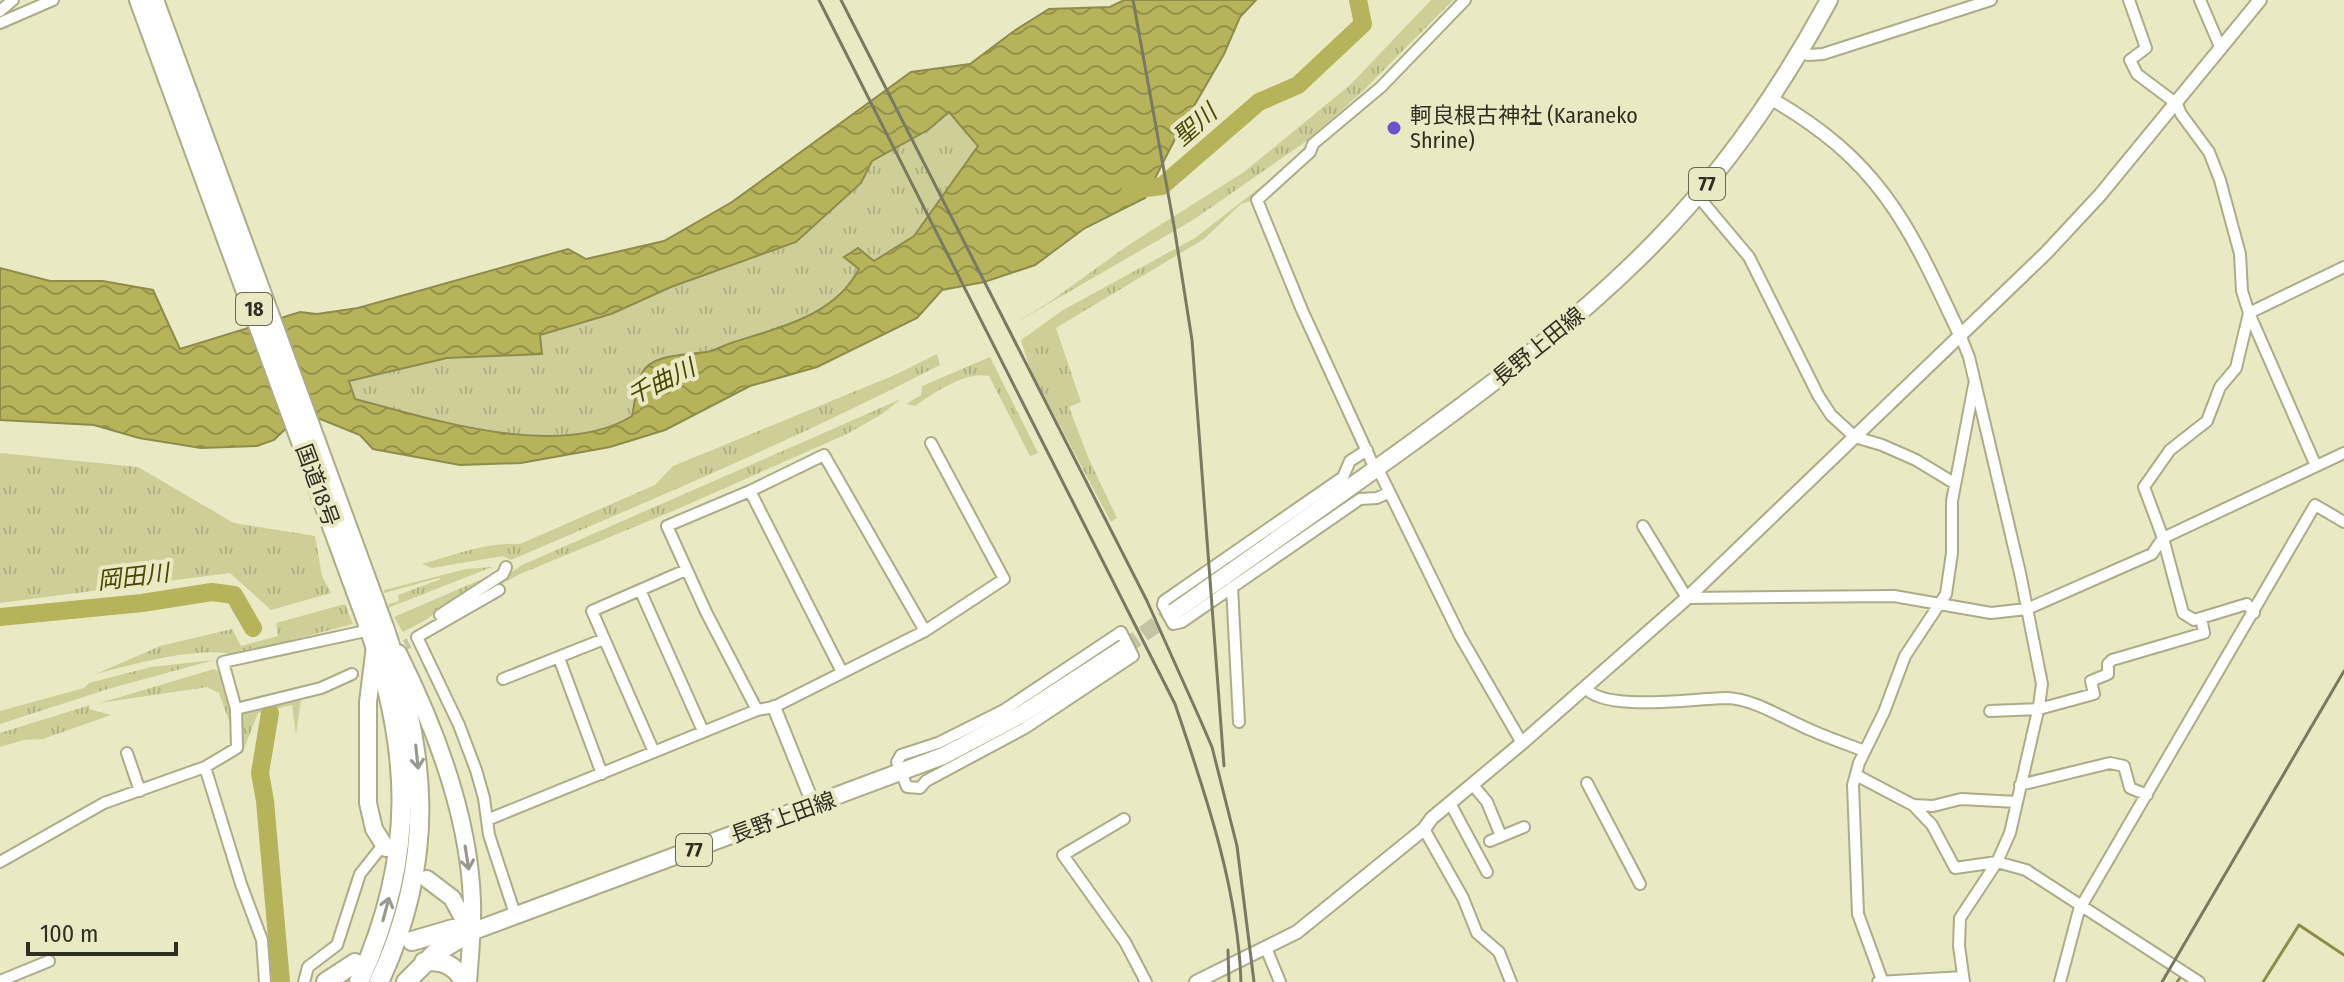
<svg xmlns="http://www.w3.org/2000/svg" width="2344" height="982" font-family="'Fira Sans Condensed','Noto Sans JP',sans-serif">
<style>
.grass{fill:url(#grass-tufts)}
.water{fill:url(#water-waves);stroke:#8d8c4a;stroke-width:2;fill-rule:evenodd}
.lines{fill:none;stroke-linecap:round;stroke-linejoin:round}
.stream{stroke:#8d8c4a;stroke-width:3}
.river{stroke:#b5b45b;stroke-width:18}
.minor-tunnel{stroke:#c4c4a4;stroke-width:10;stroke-dasharray:10 5;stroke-linecap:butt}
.primary-tunnel{stroke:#c4c4a4;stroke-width:16;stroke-dasharray:16 8;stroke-linecap:butt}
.minor-casing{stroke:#acac89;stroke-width:14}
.tertiary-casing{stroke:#acac89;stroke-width:16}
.primary-casing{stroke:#acac89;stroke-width:20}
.trunk-casing{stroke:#acac89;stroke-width:22}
.minor{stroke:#fff;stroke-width:10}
.tertiary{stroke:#fff;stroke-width:12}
.primary{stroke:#fff;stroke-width:16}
.trunk{stroke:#fff;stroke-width:18}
.rail{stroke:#7a7a63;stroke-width:3}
.oneway{stroke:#989890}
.poi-dot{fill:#6c53cd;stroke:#e9e9c4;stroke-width:3}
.labels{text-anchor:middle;stroke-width:8;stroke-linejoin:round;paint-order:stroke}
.shield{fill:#e9e9c4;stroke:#686853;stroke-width:2}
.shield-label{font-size:20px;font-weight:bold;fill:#303022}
.poi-label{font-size:22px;fill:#303022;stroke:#e9e9c4;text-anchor:start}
.street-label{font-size:22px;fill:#303022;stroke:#e9e9c4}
.water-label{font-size:24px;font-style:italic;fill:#494700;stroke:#e9e9c4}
</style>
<defs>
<pattern id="grass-tufts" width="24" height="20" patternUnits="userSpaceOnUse" patternTransform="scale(2)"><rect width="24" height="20" fill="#cecf98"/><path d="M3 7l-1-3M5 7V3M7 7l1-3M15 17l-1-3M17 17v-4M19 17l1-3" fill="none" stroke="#b1b283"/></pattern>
<pattern id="water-waves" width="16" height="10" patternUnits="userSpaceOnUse" patternTransform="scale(2)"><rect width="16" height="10" fill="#b5b45b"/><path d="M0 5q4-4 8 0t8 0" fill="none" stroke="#94934b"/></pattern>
</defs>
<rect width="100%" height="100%" fill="#e9e9c4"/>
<!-- grass -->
<path class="grass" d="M1431,0H1453L1362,92L1308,140L1193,220L1010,326L1048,303L1130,244L1244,172L1350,85Z
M949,112L978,147L914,236L874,261L845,256L859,268L855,277L819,313L782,328L728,343L713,351L682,355L642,373L632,416C560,461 432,419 355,399L348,381L447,358L542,354L540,335L611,314L671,287L796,242L861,183L872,161L928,130Z
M1303,154L1253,200L1241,204L1204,239L1056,328L1081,402L1069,407L1088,457L1117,518L1111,522L1030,369L1021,340L1063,310L1195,238Z
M937,354L940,365C801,437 656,498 511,560L503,556L432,568L422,564C454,555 487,542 520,544L655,485L673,466L897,374Z
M990,357L1038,453L1030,456L989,376C965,371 934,393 915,406L906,404L921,395L922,386Z
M901,399L882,414L847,434L673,511L520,574L455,609L522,565Z
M0,453L138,467L234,523L315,536L322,576L331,593L271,610L230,573L0,603Z
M492,567L388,608L389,604L399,601L398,595L441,579L439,578L384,593V590L466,569Z
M489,576L424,621L403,632L394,617Z
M345,604L353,624L234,655C201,645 130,665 96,674L160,646L232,629L241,646L278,636L276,623Z
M214,660L108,689L0,724V711L84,688L89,683L151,667Z
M214,669L223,674L233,732L219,693L207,687L100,703Z
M294,698L301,699L296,735L292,705L258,713L243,751L241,715L247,709Z
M90,705L89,709L111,715L43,739L24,740L0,747V733Z"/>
<!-- water -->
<path class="water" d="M1124,0H1256L1240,17L1224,54L1176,137L1145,198L1085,228L1035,265L984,282L942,290L917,318L817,367L750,386L665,430L610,447L521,463L460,465L373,449L360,435L303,412L274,440L257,446L201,448L139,438L94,425L0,420V268L50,281H103L153,290L180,349L300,312L317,314L358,308L568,249L586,259L664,241L732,202L911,72L970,64L1014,31L1049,9L1110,7ZM949,112L978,146L914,236L874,261L858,248L844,257L859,269C834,316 781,327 734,342C726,344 719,349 711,351C691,356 653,352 642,373C636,385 635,403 632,416C560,461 432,419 355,399L349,381L447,358L542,354L540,335L611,314L671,287L796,242L861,183L872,161L928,130Z"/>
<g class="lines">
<!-- stream -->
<path class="stream" d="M2177,982L2182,975
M2263,982L2299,925L2344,955"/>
<!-- river -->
<path class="river" d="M1130,190L1162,186L1259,102L1298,85L1363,24L1358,0
M0,617L142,603L212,592L234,595L253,628
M270,713L260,773L265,801L281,982"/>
<!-- minor-tunnel -->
<path class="minor-tunnel" d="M392,652L409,643"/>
<!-- primary-tunnel -->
<path class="primary-tunnel" d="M1124,648L1171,614"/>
<defs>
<path id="minor" d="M1465,0L1381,87L1313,144L1310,152L1257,200L1302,310L1375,469L1381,475L1460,636L1522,743
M2129,0L2146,48L2130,60L2137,74L2177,104L2181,114L2209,152L2220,180L2240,254L2242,291L2249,313L2316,466
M2200,0L2221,49
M0,11L13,0
M0,23L53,0
M1800,52L1808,55L1823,54L1991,0
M1697,195L1749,257L1818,395L1831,415L1855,437L1882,445L1916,460L1954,483
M2249,313L2236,368L2220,387L2207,421L2170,450L2144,487L2163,538L2183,613L2194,620L2247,604L2254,613
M2249,313L2344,267
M1961,337L1969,357L2020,573L2042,684L2039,706L2010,833L1997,862L1960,918L1959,946L1964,982
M1367,450L1350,461L1343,477L1164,601L1163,605L1173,624L1182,622L1360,499L1377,498L1388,493
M750,491L842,672
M1643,526L1687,598L1894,596L1991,613L2027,609L2152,554L2163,538L2344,453
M1232,587L1239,722
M499,590L417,637L459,725L476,770L484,798L489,835L516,917
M640,590L703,731
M440,615L503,574L506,567
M1121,632L1133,656L1025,728L926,781L920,788L907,787L897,762L901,755L938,743L1004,710Z
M559,658L602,774
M503,679L604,639
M1585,687C1602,713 1696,698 1727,698C1753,699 1779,716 1802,726C1822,736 1844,743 1865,751
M236,709L321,688L352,674
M757,710L706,612L667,526L750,491L824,455L925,631
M1990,711L2039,709L2094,694L2091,681L2108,674V664L2112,660L2204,633L2201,618
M654,752L592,611L686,570
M127,753L140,791
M205,767L241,884L262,940L265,982
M1856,775L1913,805L1932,825L1955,868L1997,862L2026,870L2199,982
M1587,783L1640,884
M1473,785L1487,802L1501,836
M2020,785L2110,763L2124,766L2130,788L2147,795
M1450,803L1487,872
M1913,805L1933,806L1961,799L2017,802
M1124,819L1063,855L1125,942L1146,982
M487,820L757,710L774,707L925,631L1004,579L931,443
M1424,829L1463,898L1477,933L1499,952L1511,982
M1490,841L1524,827
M0,862L104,803L205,767L237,748L236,709L223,662L370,630
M1266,948L1280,982
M1882,980L1858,914L1853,785L1859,763L1884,712L1905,656L1946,594L1952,553V501L1974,385
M0,981L49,961
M304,982L308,967L337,945L360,874L383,845
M1878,982L1963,977
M2060,982L2079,910L2315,505L2344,522"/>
<path id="tertiary" d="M1770,98C1882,162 1909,226 1961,337
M774,707L814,806
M1196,982L1297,932L1424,829L1432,818L1522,743L1687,598L2046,253L2100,195L2260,0"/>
<path id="primary" d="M1171,614C1252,557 1333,500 1413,442C1498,380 1582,317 1656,241C1725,170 1782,87 1829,0
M375,646L368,702V803L374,829L386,848
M398,653C436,729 469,816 472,901C473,928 470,955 468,982
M427,879L452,898L470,931
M471,932L943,756L1019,716L1124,648"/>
<path id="trunk" d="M139,0L366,619C412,749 417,854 359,982
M154,0L384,627C427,753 437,858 379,982
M412,941L453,929L471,932
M424,962C442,959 456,965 464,982
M326,982L355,963
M406,982L435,953L471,932"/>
</defs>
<!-- minor casing -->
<use href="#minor" class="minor-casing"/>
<!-- tertiary casing -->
<use href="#tertiary" class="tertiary-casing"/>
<!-- primary casing -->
<use href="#primary" class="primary-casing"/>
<!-- trunk casing -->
<use href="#trunk" class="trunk-casing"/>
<!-- minor -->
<use href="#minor" class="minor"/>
<!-- tertiary -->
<use href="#tertiary" class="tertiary"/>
<!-- primary -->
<use href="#primary" class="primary"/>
<!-- trunk -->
<use href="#trunk" class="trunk"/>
<!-- rail -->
<path class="rail" d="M819,0L1175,704C1205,793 1238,887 1241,982
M841,0L1147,601L1199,717L1212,747L1237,846L1254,982
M1133,0L1174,226L1192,340L1224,766
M1228,950L1229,982
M2162,982L2344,671"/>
</g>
<!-- one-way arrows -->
<defs><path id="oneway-shaft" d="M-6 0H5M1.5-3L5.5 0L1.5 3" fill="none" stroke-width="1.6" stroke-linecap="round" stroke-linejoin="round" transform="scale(2)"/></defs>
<g class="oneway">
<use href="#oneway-shaft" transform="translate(417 757) rotate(84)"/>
<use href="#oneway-shaft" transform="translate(467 858) rotate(81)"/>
<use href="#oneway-shaft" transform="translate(386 909) rotate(-75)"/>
</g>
<!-- markers -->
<circle class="poi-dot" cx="1394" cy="128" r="8"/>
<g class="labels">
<!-- shield labels -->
<g class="shield">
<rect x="1689" y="168" width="36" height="32" rx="6"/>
<rect x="236" y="293" width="36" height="32" rx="6"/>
<rect x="676" y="834" width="36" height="32" rx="6"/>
</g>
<g class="shield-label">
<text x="1707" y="191">77</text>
<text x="254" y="316">18</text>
<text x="694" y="857">77</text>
</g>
<!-- poi labels -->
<g class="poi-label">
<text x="1410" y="123">軻良根古神社 (Karaneko<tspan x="1410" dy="25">Shrine)</tspan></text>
</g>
<!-- street labels -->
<g class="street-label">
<text transform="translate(1538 346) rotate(-39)" y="8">長野上田線</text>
<text transform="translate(318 485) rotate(70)" y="8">国道18号</text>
<text transform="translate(783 817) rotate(-20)" y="8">長野上田線</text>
</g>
<!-- water labels -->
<g class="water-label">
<text transform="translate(1195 125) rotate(-41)" y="8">聖川</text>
<text transform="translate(661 382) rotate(-26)" y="8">千曲川</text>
<text transform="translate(133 577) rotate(-7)" y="8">岡田川</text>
</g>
</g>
<!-- scale -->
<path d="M28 942v12h148v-12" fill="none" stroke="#303022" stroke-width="4"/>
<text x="40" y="942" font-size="24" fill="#303022" stroke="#e9e9c4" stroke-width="6" paint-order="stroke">100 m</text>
</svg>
